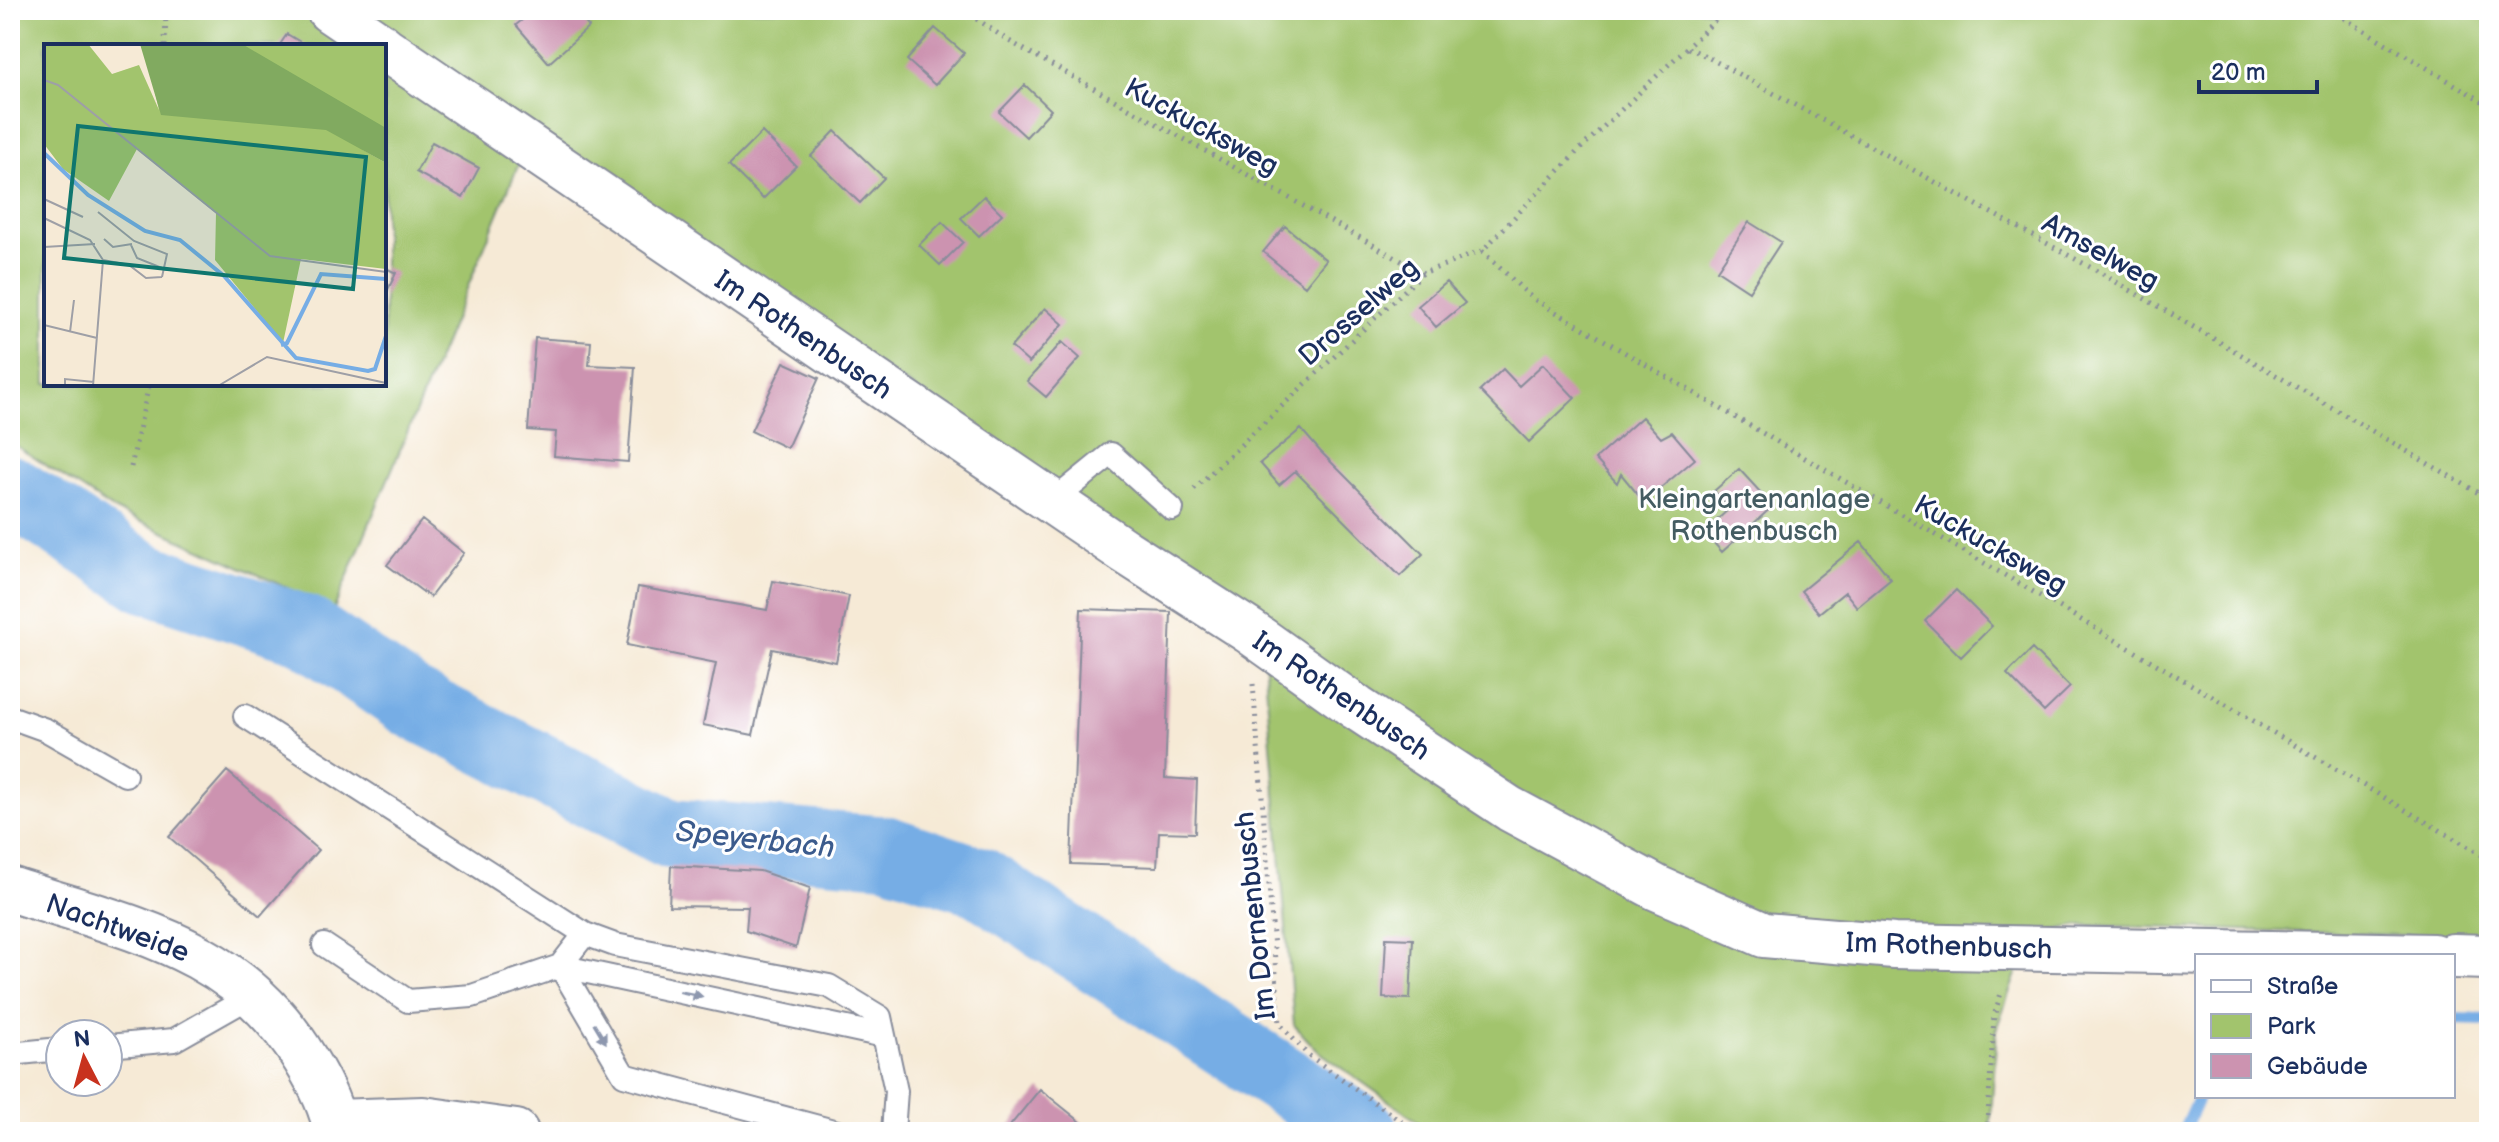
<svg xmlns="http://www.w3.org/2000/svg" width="2499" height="1142" font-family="'Balsamiq Sans',sans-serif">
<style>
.green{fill:#a2c46d;stroke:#5e7a66;stroke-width:2;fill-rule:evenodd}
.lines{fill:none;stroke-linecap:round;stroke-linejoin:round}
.stream{stroke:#76ade5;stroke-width:12}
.river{stroke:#76ade5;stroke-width:70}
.building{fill:#cc93b0}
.service-casing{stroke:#888c9a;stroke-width:26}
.minor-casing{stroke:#888c9a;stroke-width:48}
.tertiary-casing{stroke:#888c9a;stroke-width:48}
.path{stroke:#888c9a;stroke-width:5;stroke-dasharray:2 6;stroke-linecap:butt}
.service{stroke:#fff;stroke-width:22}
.minor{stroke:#fff;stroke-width:44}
.tertiary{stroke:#fff;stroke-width:44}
.oneway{fill:#8d97ae}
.labels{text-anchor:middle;stroke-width:6;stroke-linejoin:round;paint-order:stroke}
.street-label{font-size:28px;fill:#1b2f5e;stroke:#fff}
.park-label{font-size:28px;fill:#445c62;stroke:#fff}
.water-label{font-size:30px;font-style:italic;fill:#3b5b8d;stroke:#fff}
.inset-river{fill:none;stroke:#76ade5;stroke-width:4}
.inset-road{fill:none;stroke:#9e9fa6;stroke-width:2}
.view{fill:#0f766e;fill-opacity:0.15;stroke:#0f766e;stroke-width:4}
.inset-edge{fill:none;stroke:#1b2f5e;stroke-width:4}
</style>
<rect width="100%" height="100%" fill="#fff"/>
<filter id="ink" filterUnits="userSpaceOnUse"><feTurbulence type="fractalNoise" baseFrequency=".0125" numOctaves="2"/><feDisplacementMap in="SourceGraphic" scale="16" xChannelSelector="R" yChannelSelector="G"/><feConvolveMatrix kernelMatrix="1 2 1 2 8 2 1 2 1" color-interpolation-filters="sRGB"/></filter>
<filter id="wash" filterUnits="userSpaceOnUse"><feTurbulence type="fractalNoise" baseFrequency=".006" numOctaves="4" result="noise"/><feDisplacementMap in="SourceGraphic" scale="32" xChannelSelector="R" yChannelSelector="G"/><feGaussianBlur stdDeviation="1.8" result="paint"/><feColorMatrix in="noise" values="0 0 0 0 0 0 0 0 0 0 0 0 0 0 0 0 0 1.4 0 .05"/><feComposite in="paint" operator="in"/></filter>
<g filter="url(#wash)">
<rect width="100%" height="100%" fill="#f6ead6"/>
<!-- green -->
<path class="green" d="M10,10H2489V938L2081,925L2030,935L1997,1027L1990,1132H1427L1417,1121L1317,1050L1294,1025L1261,622L532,132L334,609L115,510L10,442ZM46,46H384V384H46Z"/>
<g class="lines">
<!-- stream -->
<path class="stream" d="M2453,1019L2489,1020
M2183,1132L2199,1096"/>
<!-- river -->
<path class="river" d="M10,490L146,578L305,630L412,703L669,833L887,851L980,882L1363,1132"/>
</g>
<g id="blocks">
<!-- building -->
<path class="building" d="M534,10H574L589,27L549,63L516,25Z
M935,28L964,53L935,85L907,60Z
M287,34L307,46H279Z
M1025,85L1051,110L1026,137L999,112Z
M835,131L884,178L860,203L811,156Z
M762,132L796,166L763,199L729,165Z
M432,142L479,168L463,198L416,172Z
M984,196L1002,214L979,236L961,218Z
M942,222L963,242L940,265L919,245Z
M1749,222L1781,242L1749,291L1717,270Z
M1285,226L1326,260L1305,286L1263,252Z
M384,267L396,273L384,298Z
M1446,282L1465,303L1436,327L1418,306Z
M1045,308L1063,324L1029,363L1011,347Z
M535,338L591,342L589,365L635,367L628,462L554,456L556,432L528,430Z
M1062,342L1080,358L1046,397L1027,381Z
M784,362L819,378L787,448L751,431Z
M1543,364L1575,398L1529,442L1480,391L1503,369L1519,386Z
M1642,417L1661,438L1672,432L1695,459L1644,502L1621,474L1617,483L1595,459Z
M1301,429L1320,451L1423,554L1400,576L1295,471L1279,485L1260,463Z
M1739,469L1773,506L1722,552L1704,532L1730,508L1714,491Z
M422,520L464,553L430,597L387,565Z
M1861,542L1891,579L1857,607L1845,592L1819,613L1801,591Z
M773,581L849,596L836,662L772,649L753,735L703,725L716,663L627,645L638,587L767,610Z
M1956,590L1992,626L1961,657L1925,621Z
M1081,609L1171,612L1165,778L1197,780L1195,833L1159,832L1157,867L1071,864Z
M2032,649L2070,687L2044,712L2007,674Z
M227,771L318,850L260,916L169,837Z
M671,866L760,871L810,888L796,948L746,931L748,907L669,906Z
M1386,938L1413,939L1410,999L1383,998Z
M1040,1089L1087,1127L1084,1132H1005Z"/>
</g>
</g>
<g filter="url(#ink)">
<use href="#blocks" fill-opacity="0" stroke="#888c9a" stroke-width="2"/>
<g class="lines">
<defs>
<path id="service" d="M1052,502L1111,454L1172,509
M245,716L585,934L615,945L829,986L880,1017L896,1091L893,1132
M10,717L46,730L125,775
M324,945L408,1001L472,996L560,966L585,934
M560,966L624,1075L837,1132
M560,966L884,1036
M108,1046L174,1040L255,994
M10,1054L60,1049"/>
<path id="minor" d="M329,10L382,46
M384,48L1126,552L1249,631L1357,708L1510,809L1657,888L1764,935L1894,946L2433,956
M2453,956L2489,957
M334,1122L423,1119L516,1132"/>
<path id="tertiary" d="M10,889C127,928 237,945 305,1059C318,1080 332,1107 336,1132"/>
</defs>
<!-- service casing -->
<use href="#service" class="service-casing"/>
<!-- minor casing -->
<use href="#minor" class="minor-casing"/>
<!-- tertiary casing -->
<use href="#tertiary" class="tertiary-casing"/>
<!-- path -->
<path class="path" d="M963,10L1009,41L1423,273
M2330,10L2489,105
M165,46L166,10
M1688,48L1702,54L2099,272L2489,499
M1482,251L1532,298L2489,859
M131,467L149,384
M1194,489L1423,273L1482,251L1577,152L1726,10
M1253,684L1280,1024L1307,1054L1416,1132
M1987,1132L1994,1016L2002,990"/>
<!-- service -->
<use href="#service" class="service"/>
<!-- minor -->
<use href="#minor" class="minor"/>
<!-- tertiary -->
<use href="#tertiary" class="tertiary"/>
</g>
<!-- one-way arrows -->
<defs><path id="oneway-solid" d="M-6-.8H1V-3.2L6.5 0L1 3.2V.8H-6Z" transform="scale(2)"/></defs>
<g class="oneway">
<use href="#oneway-solid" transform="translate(691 994) rotate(12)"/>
<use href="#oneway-solid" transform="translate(600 1033) rotate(59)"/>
</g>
</g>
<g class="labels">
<!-- street labels -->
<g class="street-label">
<text transform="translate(1202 126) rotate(29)" y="10">Kuckucksweg</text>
<text transform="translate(2101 251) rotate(29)" y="10">Amselweg</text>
<text transform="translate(1358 311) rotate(-41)" y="10">Drosselweg</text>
<text transform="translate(804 334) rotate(34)" y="10">Im Rothenbusch</text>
<text transform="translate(1991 544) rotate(30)" y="10">Kuckucksweg</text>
<text transform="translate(1342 695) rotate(34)" y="10">Im Rothenbusch</text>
<text transform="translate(1254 916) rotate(-96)" y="10">Im Dornenbusch</text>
<text transform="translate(118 927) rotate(20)" y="10">Nachtweide</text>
<text transform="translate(1949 945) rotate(2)" y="10">Im Rothenbusch</text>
</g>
<!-- park labels -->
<g class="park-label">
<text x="1754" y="508">Kleingartenanlage<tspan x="1754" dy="32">Rothenbusch</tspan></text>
</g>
<!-- water labels -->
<g class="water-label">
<text transform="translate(755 839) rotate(6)" y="10">Speyerbach</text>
</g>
</g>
<!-- overview -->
<g transform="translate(44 44)">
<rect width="342" height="342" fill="#f6ead6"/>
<path d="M0,0H44L68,30L95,21L115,66L100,0H342V111L319,106L342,119V225L257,215L239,299L171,216L172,169L93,105L65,157L19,125L0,100Z" fill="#a2c46d"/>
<path d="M96,0H198L342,84V119L282,86L117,71Z" fill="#81aa60"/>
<path class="inset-river" d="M0,109L44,151L101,187L136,196L180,232L252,314L324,327L331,325L342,292M237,301L243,299L277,230L342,235"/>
<path class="inset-road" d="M0,36L14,41L226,212L342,228M0,155L39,173M54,168L90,197L123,210L118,233M0,174L46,196L59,216L49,342M60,195L69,203L88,200M87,201L93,214L123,226M0,203L51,200M59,216L85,221L102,234L118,233M0,281L53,294M26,288L30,256M21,342V335L50,338M174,342L223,313L342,339"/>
<path class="view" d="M34,82L322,113L309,245L20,214Z"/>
<rect width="342" height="342" class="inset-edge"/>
</g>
<!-- margin -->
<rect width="2499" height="1142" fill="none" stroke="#fff" stroke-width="40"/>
<!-- legend -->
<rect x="2195" y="954" width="260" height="144" fill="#ffffff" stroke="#a4acbf" stroke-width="2"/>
<rect x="2211" y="980" width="40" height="12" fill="#ffffff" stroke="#a4acbf" stroke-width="2"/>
<text x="2267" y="994" font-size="24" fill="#1b2f5e">Straße</text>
<rect x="2211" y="1014" width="40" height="24" fill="#a2c46d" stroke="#a4acbf" stroke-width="2"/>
<text x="2267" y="1034" font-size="24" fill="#1b2f5e">Park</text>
<rect x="2211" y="1054" width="40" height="24" fill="#cc93b0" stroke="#a4acbf" stroke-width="2"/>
<text x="2267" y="1074" font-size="24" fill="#1b2f5e">Gebäude</text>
<!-- north arrow -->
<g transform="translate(84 1058) rotate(354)"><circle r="38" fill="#ffffff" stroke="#a4acbf" stroke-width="2"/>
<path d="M0-6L14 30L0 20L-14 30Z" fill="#c8321e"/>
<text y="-12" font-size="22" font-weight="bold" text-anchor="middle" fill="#1b2f5e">N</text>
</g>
<!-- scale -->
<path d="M2199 80v12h118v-12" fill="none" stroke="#1b2f5e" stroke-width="4"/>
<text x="2211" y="80" font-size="24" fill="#1b2f5e" stroke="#ffffff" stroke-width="6" paint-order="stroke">20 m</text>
</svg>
